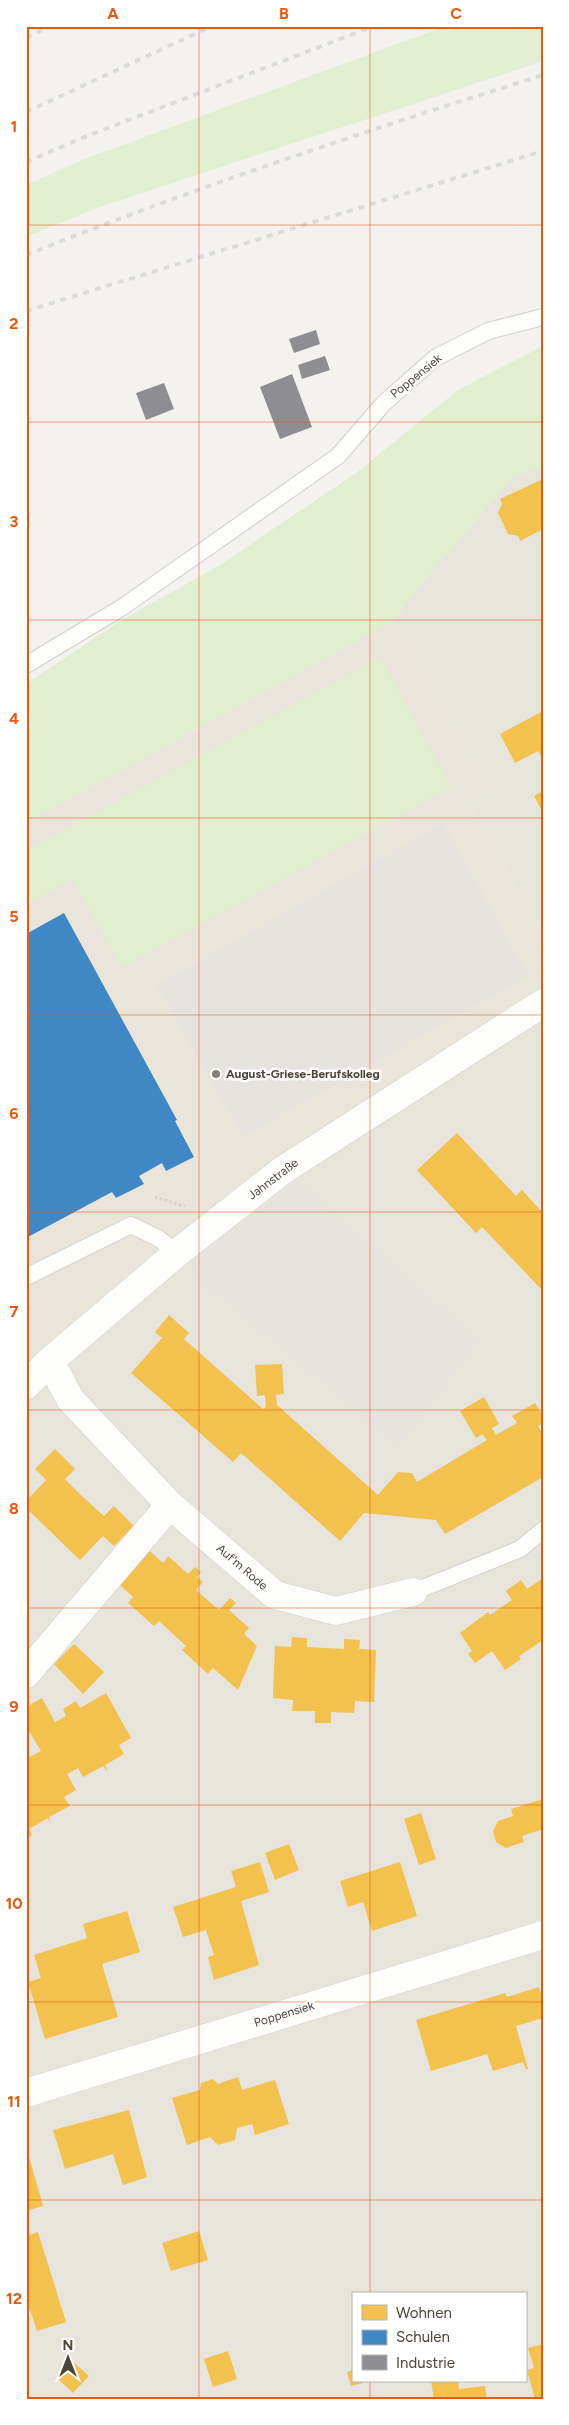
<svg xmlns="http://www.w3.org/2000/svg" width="569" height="2425" font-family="Figtree,sans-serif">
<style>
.residential{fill:#e7e4dc;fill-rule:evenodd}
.education{fill:#eae5da}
.green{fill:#e1eecf}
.parking{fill:#e6e3df}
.homes{fill:#f2c14e}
.schools{fill:#3f88c5}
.industry{fill:#8d8d92}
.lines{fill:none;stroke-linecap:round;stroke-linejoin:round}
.service-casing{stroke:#d2d0cb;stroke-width:18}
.minor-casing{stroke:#d2d0cb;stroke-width:29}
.path{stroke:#d3d2cc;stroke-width:3;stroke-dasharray:2.5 2.5;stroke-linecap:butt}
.service{stroke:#fdfdfc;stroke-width:16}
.minor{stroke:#fdfdfc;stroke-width:28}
.rail{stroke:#dbdbda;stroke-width:4;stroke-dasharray:6 6;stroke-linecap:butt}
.grid{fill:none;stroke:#e8590c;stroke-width:1;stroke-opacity:0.55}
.poi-dot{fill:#868178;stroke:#fff;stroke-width:2}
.labels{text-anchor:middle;stroke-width:5;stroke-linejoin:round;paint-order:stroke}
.street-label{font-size:12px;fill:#4b4439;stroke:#fff}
.poi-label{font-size:12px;font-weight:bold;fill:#4b4439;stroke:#fff;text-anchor:start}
.neatline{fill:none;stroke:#e8590c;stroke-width:2}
.grid-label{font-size:16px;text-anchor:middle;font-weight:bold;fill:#e8590c}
</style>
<rect width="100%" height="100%" fill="#f4f2ee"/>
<!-- residential -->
<path class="residential" d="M543,465V934L468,801L488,789L393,621L424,581L513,477Z
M543,986V2399H26V1367L178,1230L270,1162ZM353,2294H525V2381H353Z"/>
<!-- education -->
<path class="education" d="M393,621L489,789L468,801L543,934V986L270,1162L178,1230L26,1367V823Z"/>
<!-- green -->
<path class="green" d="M446,26H543V61L97,208L26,237V185L82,160Z
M543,346V465L513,477L424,581L393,621L26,823V684L120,621L220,565L356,473L458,390Z
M380,657L451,787L121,968L73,879L26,904V851Z"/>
<!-- parking -->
<path class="parking" d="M443,823L529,976L243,1137L156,985Z
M297,1181L478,1340L399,1446L189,1270Z"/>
<!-- homes -->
<path class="homes" d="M543,479V529L520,541L518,536L508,534L498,513L502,504L500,499Z
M543,711V760L538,751L515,763L500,734Z
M543,791V813L534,796Z
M457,1133L516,1196L522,1190L543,1213L541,1289L482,1227L476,1233L417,1170Z
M169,1315L189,1333L184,1339L263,1409L266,1407L265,1395L257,1396L255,1365L282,1364L284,1394L276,1395L277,1405L378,1495L398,1472L412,1473L417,1482L487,1440L482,1434L476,1438L460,1411L484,1397L499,1424L492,1428L496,1435L517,1423L512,1416L535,1403L543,1416V1423L538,1426L543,1435V1477L445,1534L436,1520L364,1513L340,1541L241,1453L233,1462L131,1373L162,1338L155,1332Z
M55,1449L75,1469L65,1479L84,1498L104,1516L114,1506L134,1526L114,1546L103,1536L80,1560L26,1508V1501L46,1480L35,1469Z
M150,1551L163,1563L168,1556L188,1574L195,1567L201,1572L197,1577L203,1582L196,1590L219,1610L230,1598L236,1603L229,1610L249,1628L244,1634L257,1646L238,1690L213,1668L208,1674L182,1650L186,1646L159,1621L154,1626L128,1603L133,1597L120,1585Z
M543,1578V1640L519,1656L521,1659L505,1670L492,1651L475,1663L468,1654L472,1651L460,1633L488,1612L490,1615L512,1600L506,1591L521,1580L527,1589Z
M292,1637L307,1638V1647L344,1649V1639L360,1640L359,1649L376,1650L374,1702L355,1701L354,1713L331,1712V1723H315V1711H292L293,1700L273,1698L275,1646L291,1647Z
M74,1644L104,1672L83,1694L54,1664Z
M106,1693L131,1738L119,1745L124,1754L105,1765L108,1772L103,1766L83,1777L78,1768L67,1774L76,1790L64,1797L70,1806L49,1817L51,1825L48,1818L29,1829L32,1835L26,1839V1759L41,1751L26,1726V1707L42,1698L55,1722L66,1716L63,1709L76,1701L80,1708Z
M543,1799V1829L522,1836L524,1842L506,1848L496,1842L493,1831L498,1821L513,1816L511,1809Z
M421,1813L436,1859L419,1865L404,1819Z
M289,1844L299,1870L275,1880L265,1853Z
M260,1862L269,1892L241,1901L259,1965L214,1980L208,1957L214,1955L206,1930L183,1937L173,1907L236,1887L231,1871Z
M400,1862L417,1916L372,1931L363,1902L348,1907L340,1881Z
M127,1911L140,1952L102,1964L118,2017L45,2039L28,1982L41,1978L34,1955L87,1938L83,1924Z
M539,1987L543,2001V2018L516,2026L528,2069H526L523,2062L493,2071L487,2054L431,2071L416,2020L505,1993L507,1997Z
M238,2077L242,2090L275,2080L289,2124L255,2135L252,2124L237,2128L235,2140L218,2145L210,2137L187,2145L172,2098L200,2090L201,2083L213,2079L218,2084Z
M129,2110L147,2177L123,2185L113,2154L65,2169L53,2130Z
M26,2146L43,2206L26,2211Z
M199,2231L208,2260L171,2271L162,2243Z
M38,2232L66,2322L37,2331L26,2298V2236Z
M543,2344V2399H535L527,2370L534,2368L528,2348Z
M228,2351L237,2379L213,2387L204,2359Z
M72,2361L89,2376L73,2393L57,2378Z
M353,2370V2381H362L363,2383L351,2386L347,2372Z
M431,2381H458L459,2389L485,2386L487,2399H434Z"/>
<!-- schools -->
<path class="schools" d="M64,913L177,1120L175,1121L194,1157L166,1171L162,1163L139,1176L144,1184L116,1198L112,1192L26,1238V934Z"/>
<!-- industry -->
<path class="industry" d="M316,330L320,344L294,353L289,339Z
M325,356L330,370L302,379L298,365Z
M292,374L312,427L280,439L260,387Z
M164,383L174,409L146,420L136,393Z"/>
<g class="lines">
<defs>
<path id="service" d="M26,665L121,608L338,456L384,403L435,358L488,331L543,317
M26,1277L131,1225L158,1238L177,1253
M413,1592L520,1549L543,1530"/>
<path id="minor" d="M50,1361L70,1399L170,1505L275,1595L336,1611L413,1592
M26,1385L50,1361L177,1253L283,1170L543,1003
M26,1674L170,1505
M26,2093L543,1935"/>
</defs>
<!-- service casing -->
<use href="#service" class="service-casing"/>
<!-- minor casing -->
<use href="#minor" class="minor-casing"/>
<!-- path -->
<path class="path" d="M155,1197L185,1206"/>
<!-- service -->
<use href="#service" class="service"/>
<!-- minor -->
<use href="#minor" class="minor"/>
<!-- rail -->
<path class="rail" d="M26,38L50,26
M26,112L212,26
M26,162L87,136L374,26
M26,255C196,187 369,130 543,75
M26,311L543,151"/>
</g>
<!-- grid -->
<path class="grid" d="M199,26V2399M370,26V2294M26,225H543M26,422H543M26,620H543M26,818H543M26,1015H543M26,1212H543M26,1410H543M26,1608H543M26,1805H543M26,2002H543M26,2200H543M370,2381V2399"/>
<!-- markers -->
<circle class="poi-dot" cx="216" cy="1074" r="5"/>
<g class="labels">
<!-- street labels -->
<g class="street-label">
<text transform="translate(416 376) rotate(-39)" y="4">Poppensiek</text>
<text transform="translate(273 1179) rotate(-37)" y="4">Jahnstraße</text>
<text transform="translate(242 1567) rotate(41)" y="4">Auf'm Rode</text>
<text transform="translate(284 2014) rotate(-17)" y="4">Poppensiek</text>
</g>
<!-- poi labels -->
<g class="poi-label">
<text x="226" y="1078">August-Griese-Berufskolleg</text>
</g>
</g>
<!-- border -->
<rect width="569" height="2425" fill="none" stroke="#ffffff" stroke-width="55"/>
<!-- legend -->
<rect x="352" y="2292" width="175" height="90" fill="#ffffff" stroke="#b7b4b0"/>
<rect x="362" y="2305" width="25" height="15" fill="#f2c14e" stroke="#b7b4b0"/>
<text x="396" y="2318" font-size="15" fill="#4b4439">Wohnen</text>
<rect x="362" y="2330" width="25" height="15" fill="#3f88c5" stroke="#b7b4b0"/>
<text x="396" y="2342" font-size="15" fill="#4b4439">Schulen</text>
<rect x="362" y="2355" width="25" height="15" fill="#8d8d92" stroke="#b7b4b0"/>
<text x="396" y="2368" font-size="15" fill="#4b4439">Industrie</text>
<!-- north arrow -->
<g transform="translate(68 2358)" stroke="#ffffff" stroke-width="4" paint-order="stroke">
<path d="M0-4L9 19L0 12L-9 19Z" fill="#4b4439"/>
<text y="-8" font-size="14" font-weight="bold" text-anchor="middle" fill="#4b4439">N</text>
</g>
<rect x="28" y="28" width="514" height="2370" class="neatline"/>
<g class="grid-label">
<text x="113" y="19">A</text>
<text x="284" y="19">B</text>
<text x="456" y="19">C</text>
<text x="14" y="132">1</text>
<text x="14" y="329">2</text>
<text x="14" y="527">3</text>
<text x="14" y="724">4</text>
<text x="14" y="922">5</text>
<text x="14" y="1119">6</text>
<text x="14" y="1317">7</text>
<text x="14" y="1514">8</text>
<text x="14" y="1712">9</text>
<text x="14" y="1909">10</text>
<text x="14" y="2107">11</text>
<text x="14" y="2304">12</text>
</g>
</svg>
